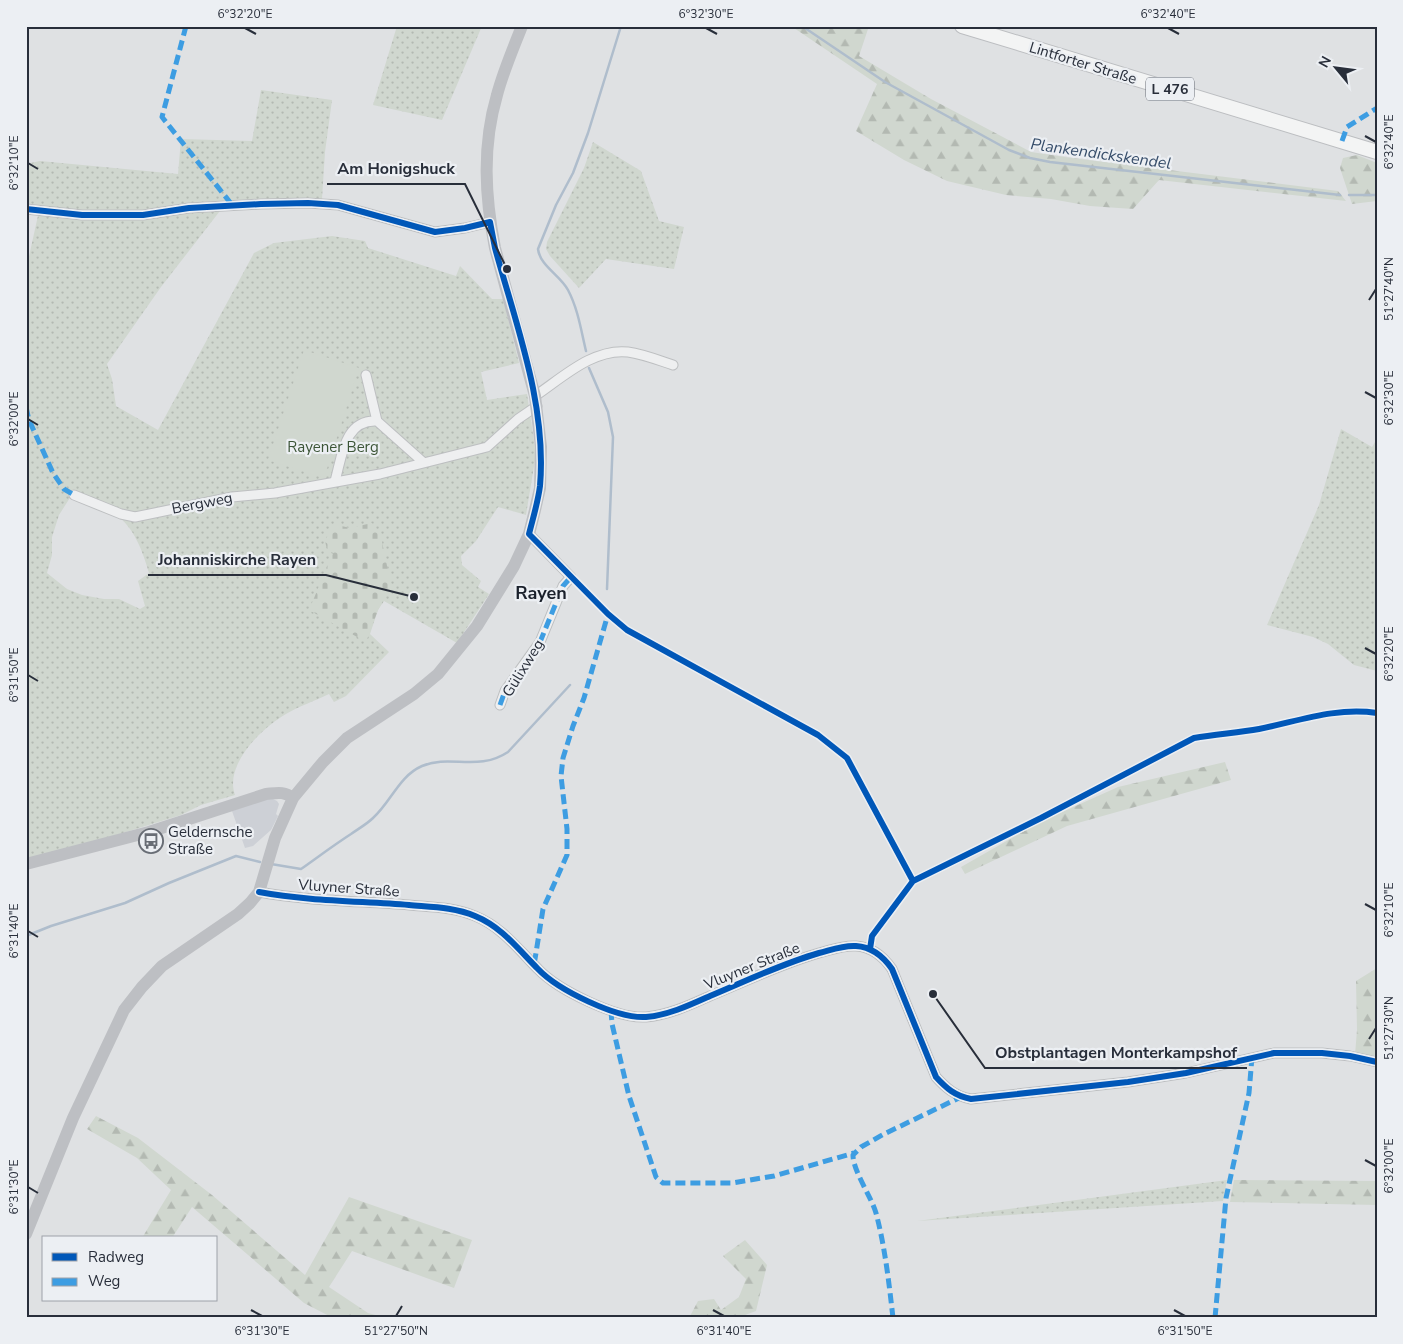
<svg xmlns="http://www.w3.org/2000/svg" width="1403" height="1344" font-family="'Nunito Sans',sans-serif">
<style>
.built{fill:#cdd0d6}
.green{fill:url(#green-dots);fill-rule:evenodd}
.forest{fill:url(#forest-firs)}
.cemetery{fill:url(#cemetery-stones)}
.pitch{fill:#d0d7cf}
.lines{fill:none;stroke-linecap:round;stroke-linejoin:round}
.stream{stroke:#afbdcc;stroke-width:2.5}
.minor-casing{stroke:#bdbfc1;stroke-width:11}
.primary-casing{stroke:#bcbec1;stroke-width:16}
.minor{stroke:#eeeff0;stroke-width:9}
.secondary{stroke:#bdbfc3;stroke-width:12}
.primary{stroke:#f3f4f4;stroke-width:14}
.quiet{stroke:#3d9de2;stroke-width:5;stroke-dasharray:10 5;stroke-linecap:butt}
.cycleway-casing{stroke:#eceff3;stroke-width:9}
.cycleway{stroke:#0057b8;stroke-width:6}
.ticks{fill:none;stroke:#282e3a;stroke-width:2}
.labels{text-anchor:middle;stroke-width:4.5;stroke-linejoin:round;paint-order:stroke}
.shield{fill:#eceff3;stroke:#636872;stroke-width:1}
.shield-label{font-size:14px;font-weight:bold;fill:#282e3a}
.street-label{font-size:15px;fill:#282e3a;stroke:#eceff3}
.park-label{font-size:15px;fill:#3c5537;stroke:#eceff3}
.poi-label{font-size:15px;fill:#282e3a;stroke:#eceff3;text-anchor:start}
.water-label{font-size:16px;font-style:italic;fill:#364d6a;stroke:#eceff3}
.quarter-label{font-size:18px;font-weight:bold;fill:#1a202b;stroke:#eceff3}
.leader{fill:none;stroke:#282e3a;stroke-width:2}
.callout-dot{fill:#282e3a;stroke:#eceff3;stroke-width:2}
.callout-label{font-size:16px;text-anchor:middle;font-weight:bold;fill:#282e3a;stroke:#eceff3;stroke-width:4.5;stroke-linejoin:round;paint-order:stroke}
.neatline{fill:none;stroke:#282e3a;stroke-width:2}
.ticks-label{font-size:12px;text-anchor:middle;fill:#282e3a}
</style>
<defs>
<pattern id="green-dots" width="8" height="8" patternUnits="userSpaceOnUse" patternTransform="scale(1.25)"><rect width="8" height="8" fill="#d0d7cf"/><path d="M2 2h.1M6 6h.1" fill="none" stroke="#b3b9b2" stroke-width="1.8" stroke-linecap="round"/></pattern>
<pattern id="forest-firs" width="22" height="20" patternUnits="userSpaceOnUse" patternTransform="scale(1.25)"><rect width="22" height="20" fill="#d0d7cf"/><path d="M5 1l3.5 6h-7zM16 11l3.5 6h-7z" fill="#b3b9b2"/></pattern>
<pattern id="cemetery-stones" width="16" height="16" patternUnits="userSpaceOnUse" patternTransform="scale(1.25)"><rect width="16" height="16" fill="#d0d7cf"/><path d="M2 7V4a2 2 0 0 1 4 0v3zM10 15v-3a2 2 0 0 1 4 0v3z" fill="#b3b9b2"/></pattern>
</defs>
<rect width="100%" height="100%" fill="#dfe1e3"/>
<!-- built -->
<path class="built" d="M265,799H273L277,801L279,804L276,814L278,816L271,830L253,846L245,848L232,811Z"/>
<!-- green -->
<path class="green" d="M397,26H482L442,120L373,105Z
M261,90L332,100L325,152L322,199L308,208V203L223,207L161,287L107,364L112,379L116,406L158,430L254,253L274,243L332,236L365,241L368,248L456,276L460,266L492,299H503L519,363L481,372L487,400L527,394L536,454L526,515L498,507L476,541L461,556L462,565L481,581L478,587L489,594L457,643L384,601L378,610L370,634L389,652L346,696L334,702L329,694C315,701 299,706 286,714C262,728 224,764 235,795L201,805L181,815L26,863V270L39,211L26,209V164L40,161L178,174L181,139L252,141ZM73,493C87,500 103,507 116,515C134,527 143,552 149,573L138,581L145,606L140,609L119,599H104L82,595L67,589L47,573L52,555V537L59,515Z
M593,142L641,171L659,221L684,227L674,269L606,259L579,288L550,256L546,249L547,242L584,168Z
M1341,429L1372,447L1375,442H1377V671L1354,665L1328,644L1313,637L1267,625L1319,505Z
M1227,1180L1223,1201L917,1221Z"/>
<!-- forest -->
<path class="forest" d="M791,26H869L859,56L931,99L1031,152L1072,158L1338,191L1346,201L1159,180L1133,209L1090,206L1051,199L1006,195L947,181L904,160L856,131L877,84Z
M1357,155L1377,163V201L1352,204L1340,168L1343,158Z
M1225,762L1231,780L1067,826L965,874L961,867L1040,822L1118,787Z
M1377,968V1058L1355,1055L1357,1030L1356,981Z
M96,1116L138,1138L212,1195L305,1275L349,1197L472,1240L454,1288L352,1251L329,1287L368,1313L387,1318H333L304,1303L192,1207L172,1238H142L171,1190L137,1158L87,1129Z
M1234,1180L1377,1181V1205L1230,1202Z
M745,1240L767,1265L756,1311L737,1318H689L698,1301L714,1299L721,1310L739,1297L746,1279L723,1256Z"/>
<!-- cemetery -->
<path class="cemetery" d="M372,523L381,537L391,585L378,610L366,642L309,610L333,553L327,549L325,541L333,524L350,528Z"/>
<!-- pitch -->
<path class="pitch" d="M304,350L359,368L324,478L268,460Z"/>
<g class="lines">
<!-- stream -->
<path class="stream" d="M802,26L885,82L1009,150L1030,158L1050,162L1340,195
M1349,195H1377
M586,351C581,330 578,309 568,290C560,275 540,266 538,249L556,205L573,173L588,133L621,26
M589,368L608,412L613,437L607,589
M271,864L301,869C318,857 334,845 351,834C358,829 367,824 373,818C391,802 399,776 422,766C450,754 478,772 508,752L570,685
M26,936L51,926L125,903L169,883L236,856L260,862"/>
<defs>
<path id="minor" d="M26,209L82,215H143L189,208L261,204L308,203L338,205L435,232L465,228L490,222
M366,375L377,421
M535,396C562,378 593,348 628,352C643,354 658,360 673,365
M335,481C342,457 344,419 377,421L423,462
M74,495L121,514L135,517L232,497L275,493L380,474L487,447L518,419L537,406
M500,705L505,691L540,642L563,586L571,577L529,534
M259,892C308,901 359,901 409,905C431,907 454,907 475,916C502,927 518,949 538,969C558,990 617,1019 646,1017C669,1015 690,1005 710,996C746,981 781,964 819,953C831,950 843,945 856,946C872,947 883,956 892,969L936,1077C946,1088 955,1096 971,1099L1128,1082L1186,1073L1274,1053H1322L1350,1056L1377,1062"/>
<path id="primary" d="M962,26L1377,152"/>
</defs>
<!-- minor casing -->
<use href="#minor" class="minor-casing"/>
<!-- primary casing -->
<use href="#primary" class="primary-casing"/>
<!-- minor -->
<use href="#minor" class="minor"/>
<!-- secondary -->
<path class="secondary" d="M26,864L149,832L266,794C277,793 284,791 293,798
M26,1234L73,1118L124,1010L142,987L162,966L238,914L250,903L259,892L275,838L293,798L323,762L347,738L414,694L438,674L477,626L514,566L529,534L535,510L540,488L541,447L535,396L495,248C485,197 482,146 497,95C503,72 513,49 522,26"/>
<!-- primary -->
<use href="#primary" class="primary"/>
<!-- quiet -->
<path class="quiet" d="M186,26L162,117L233,206
M1342,141L1347,127L1377,108
M26,407L29,420L53,473L64,489L74,495
M500,705L505,691L540,642L563,586L571,577L574,580
M532,962L535,959L543,909L567,855V829L561,776L563,758L573,726L584,698L608,614
M611,1010L612,1024L629,1096L656,1177L663,1183H732L774,1176L854,1153
M893,1318C889,1283 885,1247 876,1213C871,1196 853,1171 853,1155L861,1147L884,1134L961,1097
M1215,1318L1226,1198L1249,1093L1252,1057"/>
<defs>
<path id="cycleway" d="M26,209L82,215H143L189,208L261,204L308,203L338,205L435,232L465,228L490,222L495,248C516,325 547,405 540,486C538,502 533,518 529,534L608,614L627,630L818,735L847,758L913,881
M259,892C308,901 359,901 409,905C431,907 454,907 475,916C502,927 518,949 538,969C558,990 617,1019 646,1017C669,1015 690,1005 710,996C746,981 781,964 819,953C831,950 843,945 856,946C872,947 883,956 892,969L936,1077C946,1088 955,1096 971,1099L1128,1082L1186,1073L1274,1053H1322L1350,1056L1377,1062
M870,949L872,936L913,881L1041,818L1194,738C1215,734 1237,733 1259,729C1299,721 1335,707 1377,713"/>
</defs>
<!-- cycleway casing -->
<use href="#cycleway" class="cycleway-casing"/>
<!-- cycleway -->
<use href="#cycleway" class="cycleway"/>
</g>
<!-- ticks -->
<path class="ticks" d="M245,28L256,34M706,28L717,34M1168,28L1179,34M1365,136L1376,142M28,163L38,169M1369,300L1376,289M1365,392L1376,398M28,419L38,425M1365,648L1376,654M28,675L38,681M1365,904L1376,910M28,931L38,937M1369,1039L1376,1028M1365,1160L1376,1166M28,1187L38,1193M251,1310L262,1316M713,1310L724,1316M1174,1310L1185,1316M396,1316L402,1306"/>
<!-- icons -->
<defs>
<symbol id="bus-ring" viewBox="-11 -11 22 22"><circle r="9.5" fill="#eceff3" stroke="#686d75" stroke-width="1.5"/><path d="M-5-6H5V4H4V6H2V4H-2V6H-4V4H-5ZM-3.5-4V0h7V-4ZM-3.5 1.2v1.5H-2V1.2ZM2 1.2v1.5H3.5V1.2Z" fill="#686d75"/></symbol>
</defs>
<g fill-rule="evenodd">
<use href="#bus-ring" x="137" y="827" width="28" height="28"/>
</g>
<g class="labels">
<!-- shield labels -->
<rect class="shield" x="1146" y="77.5" width="48" height="23" rx="4"/>
<g class="shield-label">
<text x="1170" y="94">L 476</text>
</g>
<!-- street labels -->
<g class="street-label">
<text transform="translate(1083 63) rotate(17)" y="5">Lintforter Straße</text>
<text transform="translate(202 503) rotate(-11)" y="5">Bergweg</text>
<text transform="translate(523 668) rotate(-58)" y="5">Gülixweg</text>
<text transform="translate(349 888) rotate(4)" y="5">Vluyner Straße</text>
<text transform="translate(752 966) rotate(-22)" y="5">Vluyner Straße</text>
</g>
<!-- park labels -->
<g class="park-label">
<text x="333" y="452">Rayener Berg</text>
</g>
<!-- poi labels -->
<g class="poi-label">
<text x="168" y="837">Geldernsche<tspan x="168" dy="17">Straße</tspan></text>
</g>
<!-- water labels -->
<g class="water-label">
<text transform="translate(1101 153) rotate(8)" y="6">Plankendickskendel</text>
</g>
<!-- quarter labels -->
<g class="quarter-label">
<text x="541" y="599">Rayen</text>
</g>
</g>
<!-- callouts -->
<path class="leader" d="M507 269L465 184H327M414 597L326 575H148M933 994L985 1068H1247"/>
<g class="callout-dot">
<circle cx="507" cy="269" r="5"/>
<circle cx="414" cy="597" r="5"/>
<circle cx="933" cy="994" r="5"/>
</g>
<g class="callout-label">
<text x="396" y="174">Am Honigshuck</text>
<text x="237" y="565">Johanniskirche Rayen</text>
<text x="1116" y="1058">Obstplantagen Monterkampshof</text>
</g>
<!-- border -->
<rect width="1403" height="1344" fill="none" stroke="#eceff3" stroke-width="55"/>
<!-- legend -->
<rect x="42" y="1236" width="175" height="65" fill="#eceff3" stroke="#9ea2a9"/>
<rect x="52" y="1253" width="25" height="8" fill="#0057b8" stroke="#9ea2a9"/>
<text x="88" y="1262" font-size="15" fill="#282e3a">Radweg</text>
<rect x="52" y="1278" width="25" height="8" fill="#3d9de2" stroke="#9ea2a9"/>
<text x="88" y="1286" font-size="15" fill="#282e3a">Weg</text>
<!-- north arrow -->
<g transform="translate(1336 68) rotate(299)" stroke="#eceff3" stroke-width="4" paint-order="stroke">
<path d="M0-4L9 19L0 12L-9 19Z" fill="#282e3a"/>
<text y="-8" font-size="14" font-weight="bold" text-anchor="middle" fill="#282e3a">N</text>
</g>
<rect x="28" y="28" width="1348" height="1288" class="neatline"/>
<g class="ticks-label">
<text x="245" y="18">6°32'20"E</text>
<text x="706" y="18">6°32'30"E</text>
<text x="1168" y="18">6°32'40"E</text>
<text transform="translate(1389 142) rotate(-90)" y="4">6°32'40"E</text>
<text transform="translate(14 163) rotate(-90)" y="4">6°32'10"E</text>
<text transform="translate(1389 289) rotate(-90)" y="4">51°27'40"N</text>
<text transform="translate(1389 398) rotate(-90)" y="4">6°32'30"E</text>
<text transform="translate(14 419) rotate(-90)" y="4">6°32'00"E</text>
<text transform="translate(1389 654) rotate(-90)" y="4">6°32'20"E</text>
<text transform="translate(14 675) rotate(-90)" y="4">6°31'50"E</text>
<text transform="translate(1389 910) rotate(-90)" y="4">6°32'10"E</text>
<text transform="translate(14 931) rotate(-90)" y="4">6°31'40"E</text>
<text transform="translate(1389 1028) rotate(-90)" y="4">51°27'30"N</text>
<text transform="translate(1389 1166) rotate(-90)" y="4">6°32'00"E</text>
<text transform="translate(14 1187) rotate(-90)" y="4">6°31'30"E</text>
<text x="262" y="1335">6°31'30"E</text>
<text x="396" y="1335">51°27'50"N</text>
<text x="724" y="1335">6°31'40"E</text>
<text x="1185" y="1335">6°31'50"E</text>
</g>
</svg>
